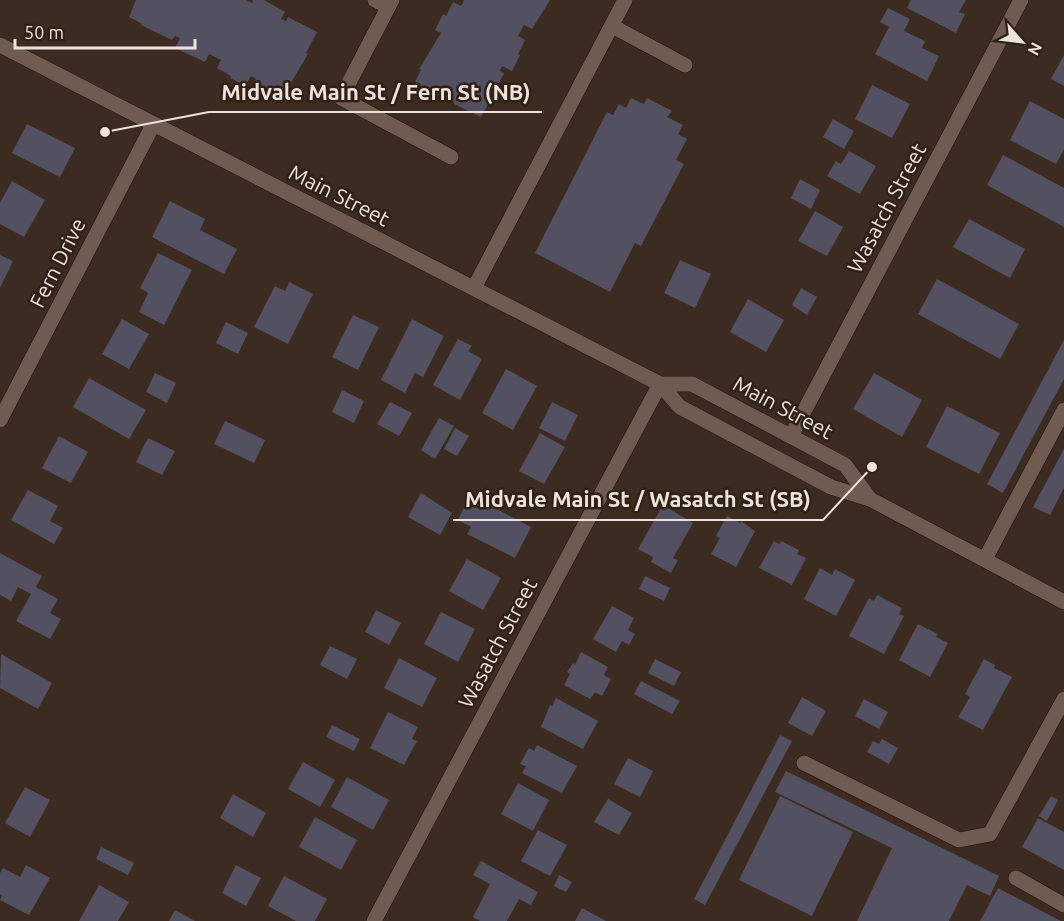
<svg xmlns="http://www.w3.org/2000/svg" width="1064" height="921" font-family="Ubuntu,sans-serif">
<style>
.building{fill:#535062}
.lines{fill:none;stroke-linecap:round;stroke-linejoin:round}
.minor-casing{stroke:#211309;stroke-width:16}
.minor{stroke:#6d5c4f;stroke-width:15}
.labels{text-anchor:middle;stroke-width:5;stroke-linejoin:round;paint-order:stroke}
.street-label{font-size:21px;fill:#ede3dc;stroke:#302116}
.leader{fill:none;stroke:#ede3dc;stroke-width:2}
.callout-dot{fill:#ede3dc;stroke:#302116;stroke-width:2}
.callout-label{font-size:22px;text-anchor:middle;font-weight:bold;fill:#ede3dc;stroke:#302116;stroke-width:5;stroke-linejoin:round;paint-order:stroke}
</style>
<rect width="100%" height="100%" fill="#3b2b20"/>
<!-- building -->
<path class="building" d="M136,0H246L252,3L253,0H264L285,12L281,19L286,21L288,17L317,32L306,53L308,54L282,98L254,84L256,79L251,76L245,86L230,78L231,76L217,68L221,60L209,54L205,62L175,48L180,38L175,36L172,40L141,25L142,24L129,17Z
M464,0H550L532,29L524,25L518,36L525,40L518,54L520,55L512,71L502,66L500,71L504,73L497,87H498L481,117L454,104V102L442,96L441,97L415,82L421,70L419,69L441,33L435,30L443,14L446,16L453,2L461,6Z
M911,0H966L959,12L965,14L956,33L907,8Z
M888,8L910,19L904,31L925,41L922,48L939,56L927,81L875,54L889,27L880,22Z
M1064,55V86L1051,79Z
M872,85L910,104L892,138L855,119Z
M631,98L644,104L647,98L672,111L667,117L683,125L678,134L687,139L676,160L684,164L641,246L635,243L610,292L535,253L607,112L613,115L619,104L626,108Z
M1030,101L1064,119V149L1056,164L1010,140Z
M833,119L854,131L844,149L823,137Z
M27,124L75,148L60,177L12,153Z
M849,151L876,166L860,194L827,176L836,161L841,164Z
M1003,155L1064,188V227L987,185Z
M800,179L820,190L811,209L791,198Z
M12,181L45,200L24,237L0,224V203Z
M170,201L205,219L200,230L237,249L224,274L152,237Z
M815,211L843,227L827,256L798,241Z
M969,219L1025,249L1010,278L953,247Z
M158,253L192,270L164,325L139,312L148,293L140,288Z
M0,255L13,261L0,288Z
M680,260L711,274L695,308L664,293Z
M937,279L1019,324L1000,359L918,314Z
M289,282L313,294L288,344L254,327L275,286L285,291Z
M801,288L817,297L807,315L792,305Z
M748,299L784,320L766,352L730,332Z
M353,315L379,327L358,370L332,357Z
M122,319L149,334L129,369L102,354Z
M412,319L444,336L423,377L415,373L405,393L381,380Z
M226,322L248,333L238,354L216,343Z
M458,339L472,346L468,351L482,359L460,400L433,385Z
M1064,340V379L1003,493L987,484Z
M506,369L537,386L513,430L482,413Z
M155,373L176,383L167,403L146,392Z
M874,373L922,400L902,437L853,409Z
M89,378L146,410L129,439L73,407Z
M342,390L364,401L354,423L332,412Z
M390,402L412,413L399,436L377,424Z
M552,402L578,415L565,441L539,428Z
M947,406L1000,433L979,474L926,447Z
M439,418L454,426L435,459L421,450Z
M225,421L265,440L254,463L214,444Z
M455,428L469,436L457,456L444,449Z
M540,433L565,447L544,484L519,471Z
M59,436L88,452L71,483L42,468Z
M148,438L175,451L162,475L136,462Z
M1064,449V488L1050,515L1033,507Z
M28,490L58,506L50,521L63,528L54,544L11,520Z
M421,493L452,513L440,535L408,517Z
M470,495L531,527L515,558L467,534L471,527L458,520Z
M663,505L693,523L673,558L678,560L671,573L651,562L653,557L638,549Z
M727,516L740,523L741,521L755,531L736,567L711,554L720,538L716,536Z
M774,541L779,544L781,541L799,550L797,554L806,558L792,585L759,568Z
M0,553L42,576L36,587L58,599L50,613L61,619L50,639L16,621L31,594L18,587L11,601L0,595Z
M467,559L501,578L483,610L449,591Z
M820,568L832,575L835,569L855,580L836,616L804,599Z
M645,576L670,588L664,601L639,589Z
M877,595L902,608L899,614L904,616L884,654L849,636L869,598L874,601Z
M612,606L634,618L628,630L635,634L629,645L622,641L616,652L593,639Z
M376,610L401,623L389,645L365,632Z
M441,612L475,629L458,662L424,644Z
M918,624L938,634L936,637L948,643L930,677L899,660Z
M330,646L357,659L347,679L320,665Z
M581,652L608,667L604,675L611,679L602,696L595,692L590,699L564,685L570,674L567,672L573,663L575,665Z
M1,654L52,683L38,709L0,688Z
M399,658L437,678L422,707L384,688Z
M655,659L681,672L674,686L648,673Z
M984,659L995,665L994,668L1012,677L983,730L958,717L970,697L965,694Z
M641,681L680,701L672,714L634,694Z
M802,697L826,711L812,736L788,723Z
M556,698L598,721L583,749L541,727L550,705L552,706Z
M864,699L888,712L879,729L855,716Z
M388,712L418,727L412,739L417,741L404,765L370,748Z
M332,725L360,739L354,751L326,737Z
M780,735L792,741L705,905L694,899Z
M882,739L898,748L889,764L867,752L873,741L879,744Z
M537,745L577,766L562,793L522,773L526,766L520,764L529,748L534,751Z
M628,758L653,771L640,797L614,784Z
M303,762L335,780L320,807L288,789Z
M786,771L999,876L990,896L967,885L949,921H857L892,848L775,792Z
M347,777L389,800L373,830L331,807Z
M518,783L549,800L533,831L501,814Z
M25,787L50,800L30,837L5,823Z
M233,794L266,813L253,837L220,818Z
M780,796L853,832L812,916L739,880Z
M1051,796L1058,800L1047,821L1039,816Z
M608,799L632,813L619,835L594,822Z
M315,817L357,840L341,870L299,847Z
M1038,818L1064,832V870L1022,847Z
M538,830L567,845L550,876L521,861Z
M101,847L134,863L128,875L96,859Z
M481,861L538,892L531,905L519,899L507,921H480L473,917L490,884L473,875Z
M26,865L50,878L29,915L0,900L2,895L0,894V873L3,868L20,877Z
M236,865L261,878L246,906L222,893Z
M559,875L572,882L566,892L554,886Z
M284,876L327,899L315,921H296L268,906Z
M99,885L129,902L118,921H79Z
M998,888L1061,921H980Z
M582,908L606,921H575Z
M175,910L195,921H169Z"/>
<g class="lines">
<defs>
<path id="minor" d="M375,0L388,7
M392,0L341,98L451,157
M612,26L685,65
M0,45L660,384L680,407L831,487L870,499L1064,602
M474,288L625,0
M660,384H692L845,465L870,499
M0,420L153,125
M791,436L1021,0
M985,559L1064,410
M804,763L959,840L990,834L1064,699
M1016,878L1064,905
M374,921L660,384"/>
</defs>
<!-- minor casing -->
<use href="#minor" class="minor-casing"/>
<!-- minor -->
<use href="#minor" class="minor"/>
</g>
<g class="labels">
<!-- street labels -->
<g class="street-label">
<text transform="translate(339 196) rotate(27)" y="7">Main Street</text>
<text transform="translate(887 208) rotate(-62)" y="7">Wasatch Street</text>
<text transform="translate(58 263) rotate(-63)" y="7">Fern Drive</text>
<text transform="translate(783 408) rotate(28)" y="7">Main Street</text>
<text transform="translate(498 643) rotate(-62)" y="7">Wasatch Street</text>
</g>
</g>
<!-- callouts -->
<path class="leader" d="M105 132L209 112H542M872 467L823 520H453"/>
<g class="callout-dot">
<circle cx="105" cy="132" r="6"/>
<circle cx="872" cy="467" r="6"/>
</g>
<g class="callout-label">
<text x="376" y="100">Midvale Main St / Fern St (NB)</text>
<text x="638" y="507">Midvale Main St / Wasatch St (SB)</text>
</g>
<!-- north arrow -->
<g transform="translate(1022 42) rotate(118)" stroke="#302116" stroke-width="4.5" paint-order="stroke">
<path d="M0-4.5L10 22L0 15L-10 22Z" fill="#ede3dc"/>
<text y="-9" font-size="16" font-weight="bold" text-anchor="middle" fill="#ede3dc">N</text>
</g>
<!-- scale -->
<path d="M15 39v9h180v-9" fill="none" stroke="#ede3dc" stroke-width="3"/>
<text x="24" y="39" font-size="18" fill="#ede3dc" stroke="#302116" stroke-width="4.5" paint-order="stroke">50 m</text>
</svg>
